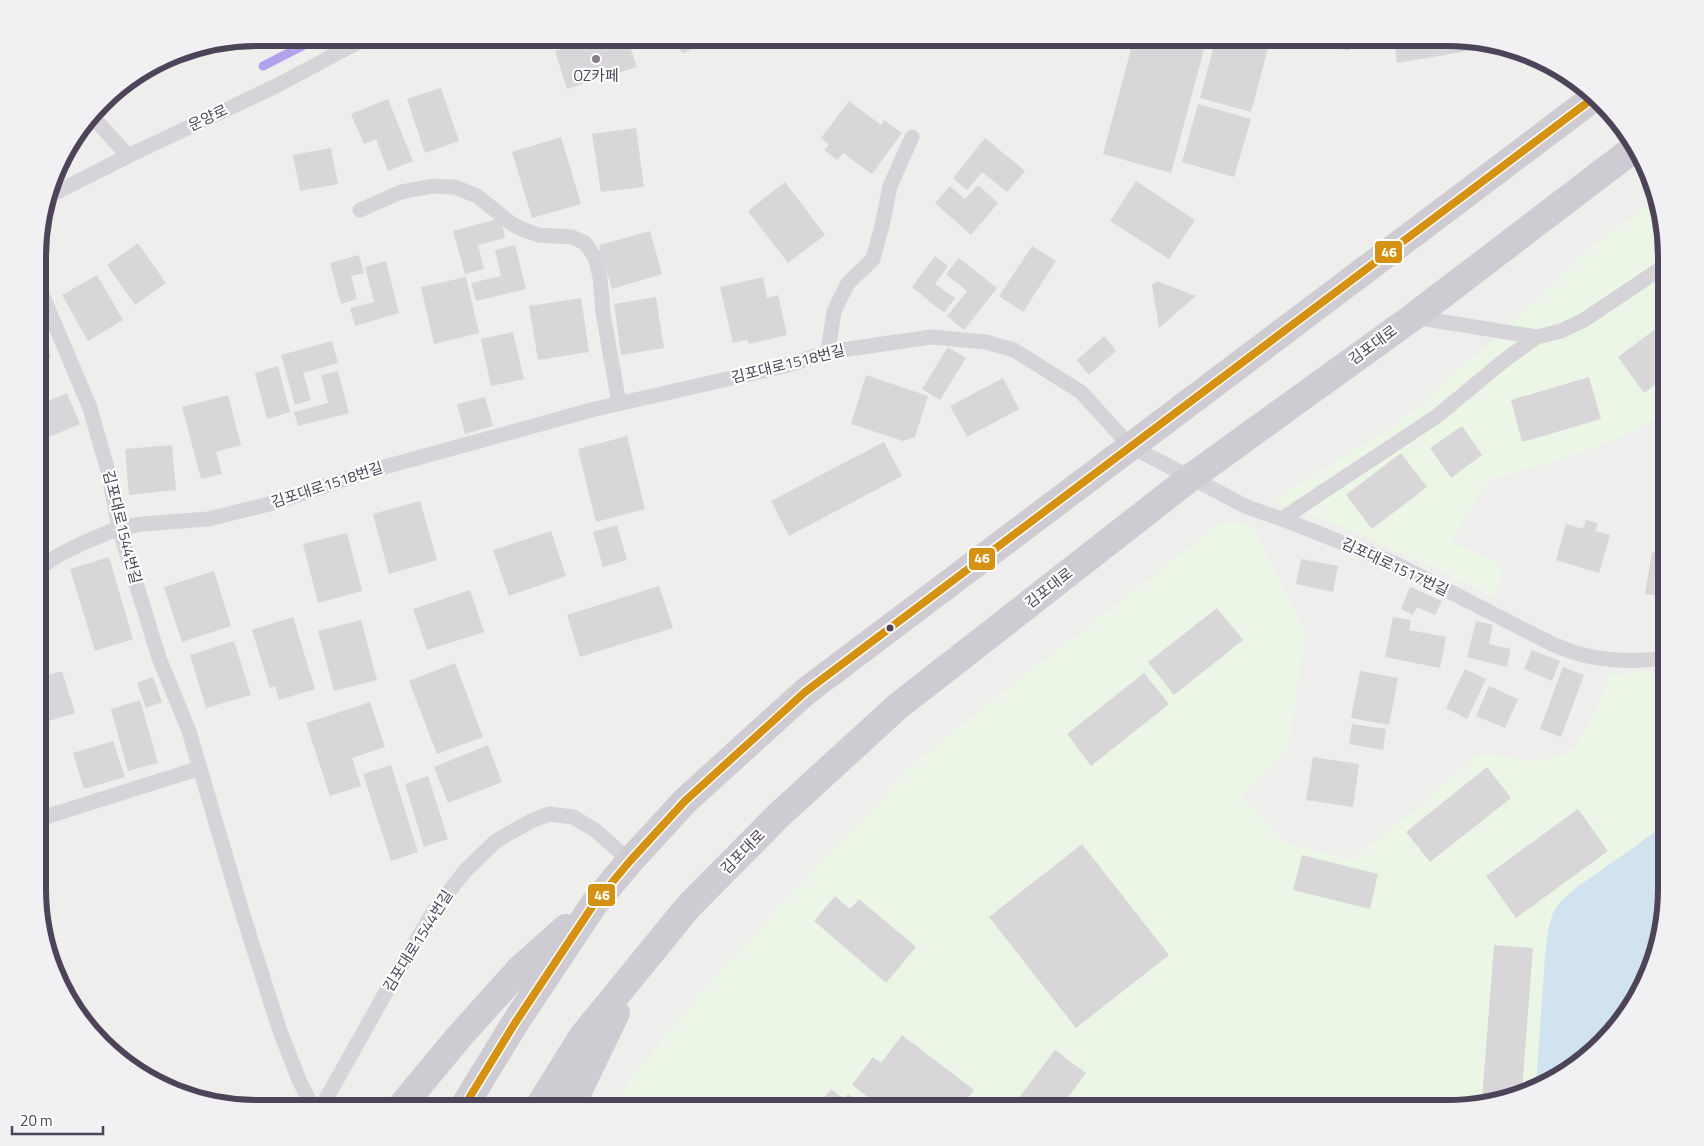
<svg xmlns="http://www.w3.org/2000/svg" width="1704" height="1146" font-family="'Titillium Web','Noto Sans KR',sans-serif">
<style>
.commercial{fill:#ecf6e7}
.green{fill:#d0e3ee}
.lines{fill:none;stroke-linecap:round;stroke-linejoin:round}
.stream{stroke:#b2a2ee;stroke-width:9}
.building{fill:#d8d6d9}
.service{stroke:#d7d4d9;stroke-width:15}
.primary{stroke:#cfcbd3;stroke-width:28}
.bus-1-casing{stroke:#fff;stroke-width:11}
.bus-1{stroke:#d59212;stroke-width:8}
.poi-dot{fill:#86808d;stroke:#fff;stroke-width:2}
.bus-dot{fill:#4e445a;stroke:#fff;stroke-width:2}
.labels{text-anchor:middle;stroke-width:4.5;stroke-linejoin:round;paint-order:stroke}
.poi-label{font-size:15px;fill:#4e445a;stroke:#fff}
.street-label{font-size:15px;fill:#4e445a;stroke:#fff}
.rim{fill:none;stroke:#4e445a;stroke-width:6}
.line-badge{stroke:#fff;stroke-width:2}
.badge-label{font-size:14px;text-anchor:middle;font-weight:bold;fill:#fff}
</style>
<rect width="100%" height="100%" fill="#eeeeed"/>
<!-- commercial -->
<path class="commercial" d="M1654,202L1666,243V412L1642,427L1616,439L1574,455L1488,480L1455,534L1453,543L1493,561L1502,570L1500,582L1492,598L1428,565L1346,528L1272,501L1399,423L1520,317L1594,245Z
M1223,522L1251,525L1305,633L1288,749L1242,797L1282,840L1291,845L1351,860L1418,808L1476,757L1485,754L1531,761L1549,759L1566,754L1578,743L1593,718L1610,675L1649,671L1666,683V823L1553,913L1548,930L1545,957L1536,1085L1461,1108H612L628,1083L678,1020L756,933L915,763L988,704Z"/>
<!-- green -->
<path class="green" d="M1666,823V903L1655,960L1629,1011L1557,1079L1536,1085L1545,957L1548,930L1553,913L1561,901L1577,887L1633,848Z"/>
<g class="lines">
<!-- stream -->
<path class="stream" d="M263,66L318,38
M275,1108L281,1105"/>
</g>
<!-- building -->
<path class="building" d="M597,38H627L637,67L567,89L555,51Z
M673,38H711L683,54Z
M1134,38H1207L1171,173L1103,154Z
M1216,38H1258L1270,41L1251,112L1200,98Z
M1294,38H1352L1349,51Z
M1393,38H1447L1497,46L1397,63Z
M441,88L459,141L425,153L407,99Z
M388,99L413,161L388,171L376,139L364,144L351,114Z
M849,101L881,125L884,120L902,133L872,174L843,153L837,160L824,150L829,144L821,138Z
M1198,104L1251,119L1234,177L1182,162Z
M636,128L644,187L601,192L592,134Z
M561,137L581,204L532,218L512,152Z
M985,138L1025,171L1007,192L982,172L967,190L953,178Z
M331,148L338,184L300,191L293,155Z
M1136,181L1195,220L1169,259L1110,221Z
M785,182L825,235L788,263L748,211Z
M978,185L998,203L971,235L935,203L950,186L965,199Z
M501,218L505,238L478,245L484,269L465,274L453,231Z
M650,231L662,274L612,289L599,245Z
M138,243L166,283L135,305L107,265Z
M515,245L526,289L476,301L471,283L501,276L495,250Z
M1032,246L1056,261L1023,312L999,296Z
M359,255L364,273L351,276L357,299L341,304L330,263Z
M935,256L948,266L935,284L955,298L944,313L912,287Z
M959,258L997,288L964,330L947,316L967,291L946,274Z
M386,261L399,313L355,326L350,308L374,302L365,267Z
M97,275L123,320L88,341L62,295Z
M466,277L479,333L434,344L421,287Z
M763,277L767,298L778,295L787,335L749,344L747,340L733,343L720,287Z
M1157,281L1196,296L1159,328L1152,285Z
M656,297L664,348L621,355L614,304Z
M581,298L589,352L538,360L529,306Z
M1666,321V377L1644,393L1618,357Z
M44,330L51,358L39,361V332Z
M513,332L524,379L491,386L481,339Z
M1104,336L1116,351L1089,375L1077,360Z
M332,341L338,363L303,373L311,400L295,405L281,355Z
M948,347L966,358L940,400L922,389Z
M278,366L290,412L267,419L255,373Z
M338,371L349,413L298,426L294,412L328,403L321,375Z
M866,375L928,396L915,437L903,441L851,424Z
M1589,377L1601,419L1522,442L1511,400Z
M1003,378L1019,409L967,437L950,406Z
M67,393L80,424L39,441V405Z
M228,395L241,445L216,452L222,474L201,479L182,407Z
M485,397L493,426L465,434L457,404Z
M1462,426L1482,455L1451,478L1430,448Z
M627,436L645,509L596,522L578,449Z
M884,442L902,476L789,536L771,501Z
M172,445L176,490L129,495L125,449Z
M1401,453L1427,487L1372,529L1346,495Z
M420,501L437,560L389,574L373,514Z
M1586,520L1598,523L1595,531L1610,535L1599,573L1556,560L1566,524L1583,529Z
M617,525L627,560L603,567L593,532Z
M551,531L566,576L509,596L493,550Z
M347,533L362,591L318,603L303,544Z
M1652,552L1666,554V597L1645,594Z
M109,557L133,639L95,651L70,569Z
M1301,559L1338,566L1333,592L1296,584Z
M214,571L231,626L182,642L164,587Z
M659,586L673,628L580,657L567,615Z
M1410,587L1442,601L1435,615L1417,607L1413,615L1401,609Z
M470,590L484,632L427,650L413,609Z
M1217,608L1243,640L1174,695L1148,662Z
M293,617L315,689L279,700L275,686L270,688L252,630Z
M1393,617L1411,620L1409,630L1446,637L1440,668L1385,657Z
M361,620L377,680L334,691L318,631Z
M1476,621L1493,625L1489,644L1511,649L1507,667L1467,657Z
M234,641L251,695L206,708L190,655Z
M1532,650L1560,661L1552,681L1524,669Z
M455,663L483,737L437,754L409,681Z
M1563,667L1584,675L1561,737L1540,729Z
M1465,669L1486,679L1467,719L1446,708Z
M62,671L75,713L39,724V678Z
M1360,671L1398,678L1389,725L1351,718Z
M1144,673L1169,704L1091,766L1067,734Z
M153,677L162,702L146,708L137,683Z
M1489,686L1518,699L1505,728L1476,716Z
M140,700L158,763L128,771L111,709Z
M370,702L385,747L352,758L361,786L330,796L306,723Z
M1352,724L1386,729L1383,750L1349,744Z
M113,741L125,777L84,789L73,753Z
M488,745L502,782L448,803L434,767Z
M1313,757L1359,764L1353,807L1306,800Z
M391,765L418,852L391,861L363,774Z
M1487,767L1511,798L1430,862L1406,832Z
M428,776L448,839L424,847L405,784Z
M1578,809L1608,851L1516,918L1486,876Z
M1082,844L1169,955L1076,1028L989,917Z
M1302,855L1378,874L1370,909L1293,890Z
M835,896L850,909L859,899L916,947L886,983L814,921Z
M1494,945L1533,948L1522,1090L1490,1099H1482Z
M902,1035L974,1090L962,1106L965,1108H882L852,1085L873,1057L881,1063Z
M1055,1050L1086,1073L1060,1108H1011Z
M831,1089L844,1099L848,1094L867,1108H816Z"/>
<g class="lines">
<!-- service -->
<path class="service" d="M93,117L128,156
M49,196L128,156L276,86L366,38
M360,210L401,192L433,186L455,187L477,196L512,224L524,230L539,235L572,237L585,243L595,257L600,277L603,313L619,404
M39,287L90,408L109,475L119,528L159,658L189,731L243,915L280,1031L299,1080L313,1108
M1413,317L1537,337L1561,331L1584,320L1666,265
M828,352L834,311L848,283L873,259L882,226L890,186L912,137
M1282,519L1437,416L1506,359L1537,337
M39,568L59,555L83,543L119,528L142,524L208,519L277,502L370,471L595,409L785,366L828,352L931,337L986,342L1014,350L1081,392L1130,446L1247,507L1282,519L1394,563L1554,645C1561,647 1569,651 1576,653C1602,661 1640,663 1666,657
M39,819L200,768
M321,1108L395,976L435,909L466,870L496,841L531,821L549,814L573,817L595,830L630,861"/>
<!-- primary -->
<path class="primary" d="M400,1108L458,1038L519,970L566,928
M463,1108L515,1023L594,904L630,861L685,801L805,692L1592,99
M538,1108L582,1037L688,907L779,815L897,707L1190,478L1413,317L1636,147
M570,1108L616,1013"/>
<defs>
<path id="bus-1" d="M463,1108L515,1023L594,904L630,861L685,801L805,692L1592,99"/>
</defs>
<!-- bus-1 casing -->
<use href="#bus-1" class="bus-1-casing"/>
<!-- bus-1 -->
<use href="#bus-1" class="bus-1"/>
</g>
<!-- markers -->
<circle class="poi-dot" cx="596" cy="59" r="5"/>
<circle class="bus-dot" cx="890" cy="628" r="4.5"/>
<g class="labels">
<!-- poi labels -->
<g class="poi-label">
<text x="596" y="81">OZ카페</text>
</g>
<!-- street labels -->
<g class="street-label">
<text transform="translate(208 118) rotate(-25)" y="5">운양로</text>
<text transform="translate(1373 345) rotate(-36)" y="5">김포대로</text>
<text transform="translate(788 364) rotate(-14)" y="5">김포대로1518번길</text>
<text transform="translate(327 485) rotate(-18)" y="5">김포대로1518번길</text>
<text transform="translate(122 527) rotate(76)" y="5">김포대로1544번길</text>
<text transform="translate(1395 567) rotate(25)" y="5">김포대로1517번길</text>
<text transform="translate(1049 588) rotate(-38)" y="5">김포대로</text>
<text transform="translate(743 852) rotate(-45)" y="5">김포대로</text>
<text transform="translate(418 941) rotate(-58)" y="5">김포대로1544번길</text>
</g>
</g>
<!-- crop -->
<path d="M0 0H1704V1146H0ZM257 46H1447A211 211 0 0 1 1658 257V889A211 211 0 0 1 1447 1100H257A211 211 0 0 1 46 889V257A211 211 0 0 1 257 46Z" fill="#f1f0f2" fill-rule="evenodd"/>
<path class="rim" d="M257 46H1447A211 211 0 0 1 1658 257V889A211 211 0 0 1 1447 1100H257A211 211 0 0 1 46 889V257A211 211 0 0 1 257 46Z"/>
<g class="line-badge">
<rect x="1374" y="240" width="29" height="24" rx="5" fill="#d59212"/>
<rect x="968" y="547" width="28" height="24" rx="5" fill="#d59212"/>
<rect x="587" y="883" width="29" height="24" rx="5" fill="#d59212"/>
</g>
<g class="badge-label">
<text x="1389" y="257">46</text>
<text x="982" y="563">46</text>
<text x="602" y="900">46</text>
</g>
<!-- scale -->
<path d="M12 1126v8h91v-8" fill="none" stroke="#4e445a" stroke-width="2.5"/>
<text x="20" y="1126" font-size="15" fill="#4e445a" stroke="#ffffff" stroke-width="4" paint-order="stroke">20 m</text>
</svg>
